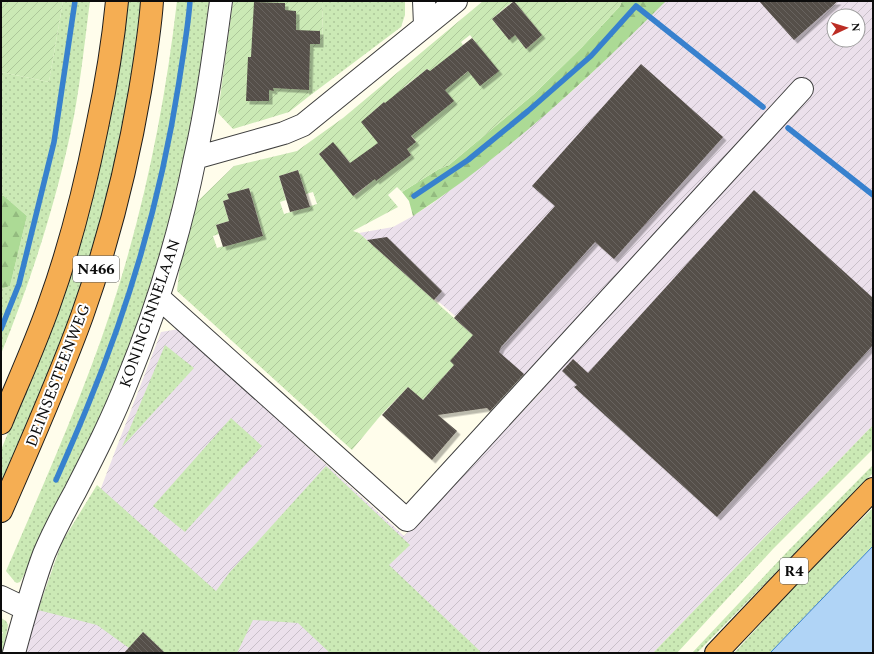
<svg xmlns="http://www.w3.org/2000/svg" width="874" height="654" font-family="Spectral,serif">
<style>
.industrial{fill:url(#industrial-furrows);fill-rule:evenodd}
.grass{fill:url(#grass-dots)}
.forest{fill:url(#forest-firs)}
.garden{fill:url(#garden-furrows);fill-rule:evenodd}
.water{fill:#b0d4f6;stroke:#3781ce}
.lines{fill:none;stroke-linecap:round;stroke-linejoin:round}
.stream{stroke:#3781ce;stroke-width:5.5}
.building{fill:url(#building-back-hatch);filter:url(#shadow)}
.minor-casing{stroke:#3f3f3f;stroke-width:24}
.highway-casing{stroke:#1d1d1d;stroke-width:24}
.minor{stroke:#fff;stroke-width:22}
.highway{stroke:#f5ae53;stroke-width:22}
.labels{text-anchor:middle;stroke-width:4;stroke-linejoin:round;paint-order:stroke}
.shield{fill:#fff;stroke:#555;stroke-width:1}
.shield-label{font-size:15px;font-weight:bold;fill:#0c0c0c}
.street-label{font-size:16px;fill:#0c0c0c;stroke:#fff}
</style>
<defs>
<pattern id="industrial-furrows" width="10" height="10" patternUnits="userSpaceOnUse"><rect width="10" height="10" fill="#ebe0eb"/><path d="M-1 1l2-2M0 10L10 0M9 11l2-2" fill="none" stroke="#c8bfc8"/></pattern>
<pattern id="grass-dots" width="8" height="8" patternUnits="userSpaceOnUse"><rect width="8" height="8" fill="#cbe9b5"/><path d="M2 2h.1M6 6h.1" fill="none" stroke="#adc79a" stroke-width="1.8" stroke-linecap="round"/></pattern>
<pattern id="forest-firs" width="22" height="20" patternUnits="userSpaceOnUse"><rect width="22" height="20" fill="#acda95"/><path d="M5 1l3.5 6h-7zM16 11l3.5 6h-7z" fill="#93ba7f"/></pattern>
<pattern id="garden-furrows" width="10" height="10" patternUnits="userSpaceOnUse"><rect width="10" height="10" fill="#cbe9b5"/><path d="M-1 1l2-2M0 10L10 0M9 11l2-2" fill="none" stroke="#adc79a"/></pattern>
<pattern id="building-back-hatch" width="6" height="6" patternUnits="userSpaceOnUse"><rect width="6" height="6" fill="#554f48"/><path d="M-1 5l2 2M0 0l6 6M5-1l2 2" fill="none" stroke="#68645e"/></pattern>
<filter id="shadow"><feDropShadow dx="3.5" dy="3.5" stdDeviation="0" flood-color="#0004"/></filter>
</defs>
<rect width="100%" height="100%" fill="#fffdeb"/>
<!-- industrial -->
<path class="industrial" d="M666,1H873V425L653,653H26L29,635L62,542L96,501L161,332L179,329L404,536L542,391L359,233L393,227L413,216L433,203L499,153L578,86ZM834,16H858V40H834Z"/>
<!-- grass -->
<path class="grass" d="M63,1H90C85,39 81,78 74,116C58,197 32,278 1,354V289L10,286L27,216L4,196L1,195V72L49,82Z
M127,1H141C136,38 132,75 125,112C109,199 82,289 50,371C35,410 17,448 1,486V450L38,360Z
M177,1H209C204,39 200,78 192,116C175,209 149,299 114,386C87,452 51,513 23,577L20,582L17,583L15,582L6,571C47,476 90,381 120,282C148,190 166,96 177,1Z
M322,1H405V15L401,27L308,97L310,46L323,47Z
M165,345L194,368L122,447Z
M231,418L262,446L185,532L153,506Z
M873,425V449L773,549L677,653H653Z
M873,465V473L697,653H692L787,552Z
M326,466L410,545L389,565L482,653H330L298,623L253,620L237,653H165L143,632L129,648L97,625L38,610L62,542L97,485L216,591L229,573Z
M873,508V546L770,653H734L797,584Z
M1,618L6,621L8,625L3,653H1V640L3,632H1Z"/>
<!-- forest -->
<path class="forest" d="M622,1H666C588,79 506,155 413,216L409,201L402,192L439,169L449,165L534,94L582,47L620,6Z
M1,195L4,196L27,216L10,286L1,289Z"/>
<!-- garden -->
<path class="garden" d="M1,1H63L49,82L1,72Z
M233,1H322L323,47H310L308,97L289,112L233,129L218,113Z
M483,1H513L492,19L508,39L515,35L526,49L542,35L514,1H564L567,3L569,1H622L620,6L582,47L534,94L449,165L439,169L402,192L397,187L388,195L398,207L353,231L359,233L475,337L454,365L423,400L408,387L381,415L352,450L177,291L180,264L187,243L191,220L198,201L234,166L297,151L343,118ZM470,35L498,71H468L464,75L449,56L463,45L461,42ZM427,69H428L453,101L404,87ZM384,102L416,141L407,149L411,155L399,163L369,115ZM333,143L369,184L354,196L319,154ZM298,170L306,194L313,192L317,204L284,214L280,202L286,200L279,176ZM249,188L263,235L223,247V246L217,248L213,236L219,234L216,225L229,221L223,201L229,199L228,194Z"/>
<!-- water -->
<path class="water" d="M873,546V653H770Z"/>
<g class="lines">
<!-- stream -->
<path class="stream" d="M788,128L873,195
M414,196L468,160L528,111L591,56L636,6L763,107
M1,329L19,284L54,142L75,1
M56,480C67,455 78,430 88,405C131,301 162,192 179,82C183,55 188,28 190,1"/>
</g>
<!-- building -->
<path class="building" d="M514,1L542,35L526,49L515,35L509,40L492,19Z
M759,1H838L794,40Z
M254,2L285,3V10L296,11V30L320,31V44H310L309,90L273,88L274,91L269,90V101H246L248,57H251Z
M472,38L499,71L480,86L468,71L445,90L454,101L411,136L416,142L407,149L411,155L376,181L375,179L353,196L319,154L333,142L350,163L378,143L361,122L384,102L385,103L427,69L430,71Z
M641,64L723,137L614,259L595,242L501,347L499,352L524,374L490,411L487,408L438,415L457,431L432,460L382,415L408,387L423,400L454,365L450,361L473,335L454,318L555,206L532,186Z
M298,170L310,207L290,212L279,176Z
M249,188L263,236L223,247L216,225L229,221L223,201L229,199L227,194Z
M754,190L873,298V345L717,517L574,387L577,385L562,371L573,359L588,373Z
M387,237L442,291L434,300L367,240Z
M143,632L165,653H124Z"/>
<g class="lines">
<defs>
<path id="minor" d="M424,1L425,25
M195,158L284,133L303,125L456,1
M158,297L407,520L802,89
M1,597L26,609
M14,653C23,620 32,586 44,554C53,533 64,512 75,492C94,455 113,418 128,379C157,308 180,233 195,158C207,106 214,53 221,1"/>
<path id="highway" d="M1,423C17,384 35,345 49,305C70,247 85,187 97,127C106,85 113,43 117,1
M1,511C29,447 58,382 82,316C108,243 127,167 140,91C145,61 150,31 152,1
M716,653L791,574L873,489"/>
</defs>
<!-- minor casing -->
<use href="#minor" class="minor-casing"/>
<!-- highway casing -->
<use href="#highway" class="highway-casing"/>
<!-- minor -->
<use href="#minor" class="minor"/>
<!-- highway -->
<use href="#highway" class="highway"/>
</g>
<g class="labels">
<!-- shield labels -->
<g class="shield">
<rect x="73" y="256" width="46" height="26" rx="3"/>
<rect x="780" y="558" width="28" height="26" rx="3"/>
</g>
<g class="shield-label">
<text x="96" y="274">N466</text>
<text x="794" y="576">R4</text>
</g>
<!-- street labels -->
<g class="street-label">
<text transform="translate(149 313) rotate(-71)" y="6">KONINGINNELAAN</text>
<text transform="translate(57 375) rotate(-69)" y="6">DEINSESTEENWEG</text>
</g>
</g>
<!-- border -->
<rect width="874" height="654" fill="none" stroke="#0c0c0c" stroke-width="4"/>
<!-- north arrow -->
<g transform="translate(846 28) rotate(86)"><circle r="19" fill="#ffffff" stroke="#9e9e9e"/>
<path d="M0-3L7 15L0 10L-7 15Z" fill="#bc2d24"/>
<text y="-6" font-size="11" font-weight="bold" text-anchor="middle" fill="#0c0c0c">N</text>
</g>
</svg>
